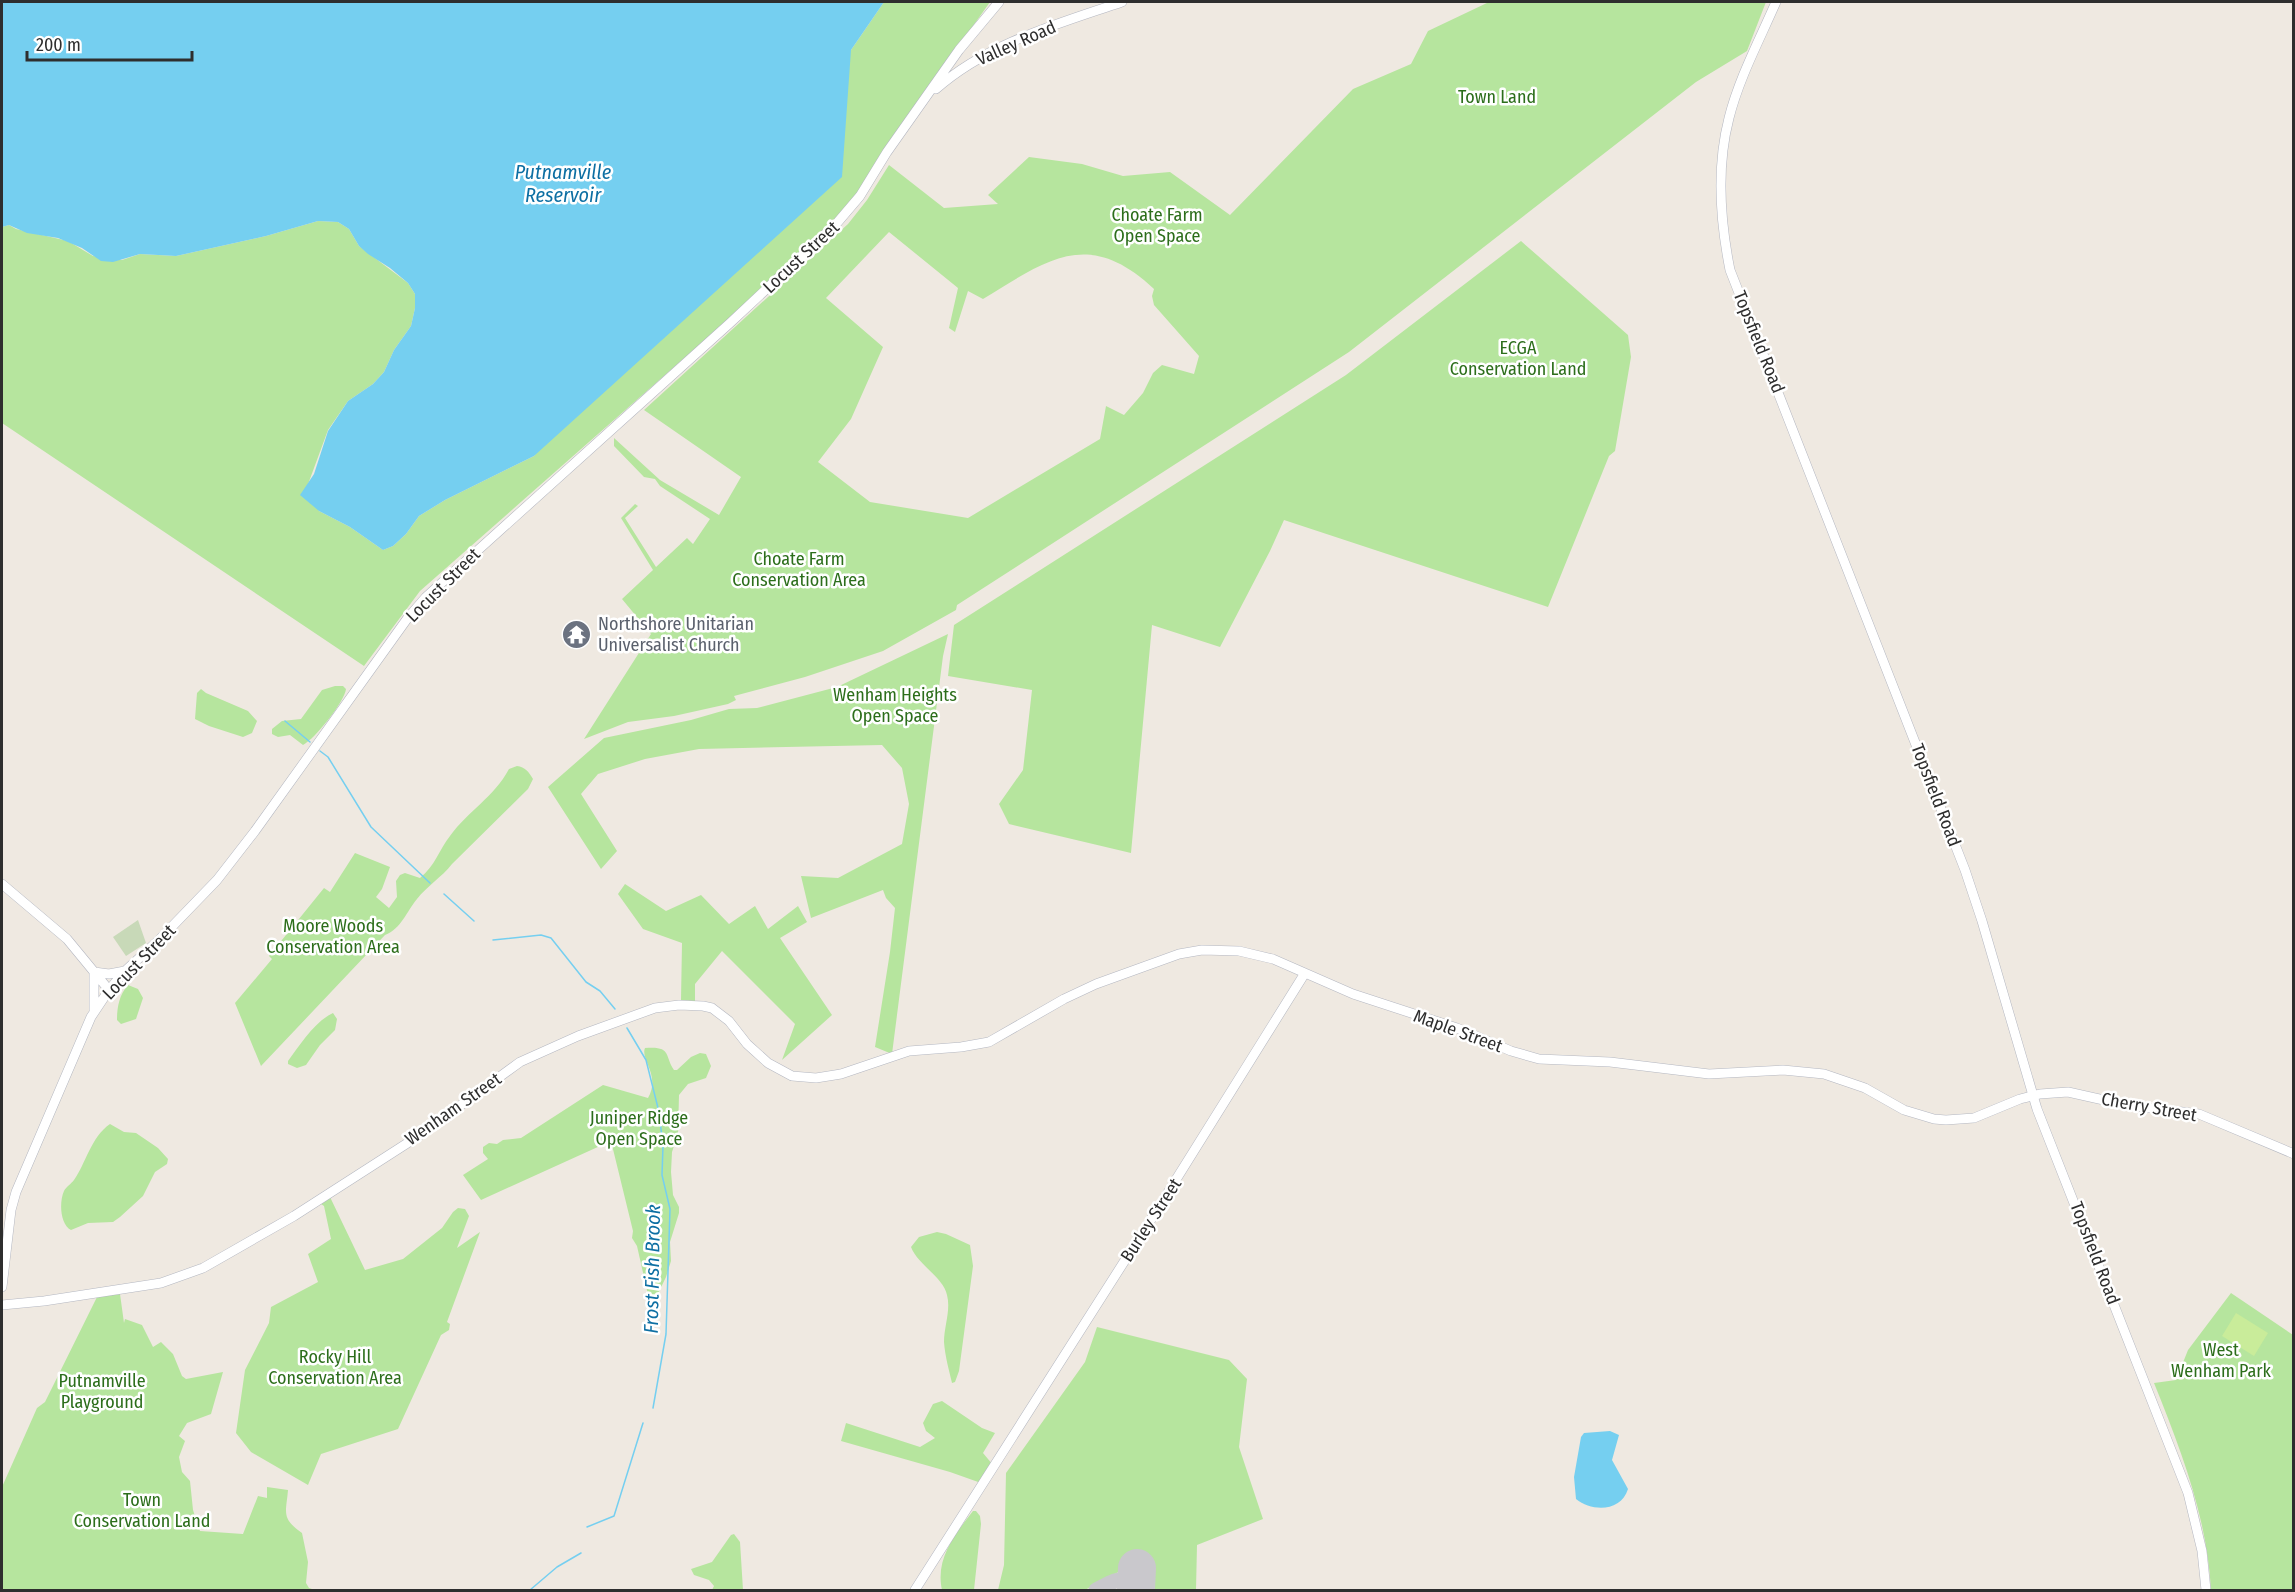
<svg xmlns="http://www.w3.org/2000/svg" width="2295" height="1592" font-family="'Fira Sans Condensed',sans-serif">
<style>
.green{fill:#b6e59e;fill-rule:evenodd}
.cemetery{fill:#c8d9b8}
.pitch{fill:#c9ec9a}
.water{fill:#75cff0}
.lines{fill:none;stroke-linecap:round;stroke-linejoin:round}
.stream{stroke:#75cff0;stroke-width:1.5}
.taxiway{stroke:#c9c8cc;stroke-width:15}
.runway{stroke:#c9c8cc;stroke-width:38}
.secondary-casing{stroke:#b4b7c1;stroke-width:10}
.secondary{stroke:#fff;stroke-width:9}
.labels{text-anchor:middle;stroke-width:5;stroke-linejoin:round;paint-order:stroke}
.street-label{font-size:18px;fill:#2e2e2e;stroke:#fff}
.park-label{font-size:18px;fill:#2c6e1b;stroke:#fff}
.worship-label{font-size:18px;fill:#5b616d;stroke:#fff;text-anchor:start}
.water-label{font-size:20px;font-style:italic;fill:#0d6fa3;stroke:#fff}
</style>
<rect width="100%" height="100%" fill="#efe9e1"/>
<!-- green -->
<path class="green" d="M884,2H990L873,167L853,201L826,233L420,591L364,666L2,423V227L9,225L16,229L68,241L93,256L122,260L140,254L176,256L266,236L318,221L338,222L349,229L359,246L408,283L415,294V308L411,326L394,350L384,372L373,384L348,401L328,430L307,487L319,511L350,527L383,550L393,546L406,534L419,516L445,500L534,456L851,50Z
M1489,2H1766L1747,51L1696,82L1349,352L957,605L956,610L883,651L805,677L734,696L736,700L728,704L674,716L628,722L584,739L651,634L622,599L653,570L621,518L635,504L638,506L625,518L656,567L687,538L693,544L710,519L660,486L655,479L644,477L614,446V438L660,480L719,515L741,477L644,410L848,224L867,200L889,165L944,208L998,204L988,195L1029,157L1082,164L1123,176L1170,172L1230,215L1353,89L1411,64L1428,31ZM889,232L958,288L949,328L955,332L968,291L983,299C1047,260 1088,227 1154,289L1152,296L1154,305L1199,356L1194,374L1162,365L1153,373L1143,393L1124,415L1106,406L1100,439L968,518L870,502L818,462L851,419L883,347L826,298Z
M1521,241L1628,335L1631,357L1615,451L1609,456L1548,607L1284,520L1270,551L1220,647L1152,625L1131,853L1009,824L999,804L1023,770L1032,690L948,676L954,625L1346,375Z
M948,634L943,656L892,1054L875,1047L890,952L895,908L886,898L883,890L811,918L801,876L838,878L902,844L909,804L902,768L882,745L699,749L645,759L598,774L581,794L617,851L601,869L548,787L604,738L691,720L729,709L757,708L837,687Z
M335,686H343L346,689C345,701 315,739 303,745L290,735L278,737L272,734V729L282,721L301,719L322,690Z
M201,689L206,693L248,711L257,721L252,733L243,737L209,726L195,719L197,693Z
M517,766C525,767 529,772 533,779L528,789L452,864C442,877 427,886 417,899C407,911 401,929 385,935L261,1066L235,1003L272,959L269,956L324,888L330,892L355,853L390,867L382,889L376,897L389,908L397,897L396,881L400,875L405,873L420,878C435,866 439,850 450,836C468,811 494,797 509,769Z
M625,884L666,911L701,895L729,924L755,906L768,929L798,906L807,922L780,938L832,1015L782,1060L795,1024L722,951L695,984V1001L681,1000L682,943L643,929L618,894Z
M128,985L138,989L143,998L136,1019L121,1024L117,1020C117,1008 119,995 128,985Z
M333,1013L337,1019L335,1030L320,1045L306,1065L297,1068L288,1064V1061C300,1045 314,1022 333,1013Z
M645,1048C672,1046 664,1055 674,1070H677L691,1057L700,1053L706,1054L711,1066L706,1078L688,1084L679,1095L678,1134L672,1152L671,1172L673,1195L679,1207V1213L670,1242L671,1261L666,1277L651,1308L637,1246L632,1238L633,1231L611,1141L481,1200L463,1175L488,1159L483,1153V1147L489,1143L497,1144L503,1140L521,1138L603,1085L648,1098C661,1076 640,1059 645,1048Z
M110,1124L124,1132L136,1133L158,1148L168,1159L167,1164L155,1172L143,1196L120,1217L113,1222L88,1223L71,1230C60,1224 59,1202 64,1191C66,1187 71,1184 74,1180C86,1163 91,1137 110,1124Z
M330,1197L365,1270L403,1259L442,1228L453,1212L458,1208L465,1209L469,1216L457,1248L480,1232L447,1322L450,1324L449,1330L441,1335L398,1429L321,1454L308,1485L251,1452L236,1433L245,1370L269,1323L271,1307L318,1282L308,1254L331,1239L324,1206L321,1204Z
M937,1232L946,1234L970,1245L973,1266L959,1371L955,1382L952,1383C949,1370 945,1356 944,1342C944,1326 951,1310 947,1295C944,1278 918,1265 911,1247L919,1237Z
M2231,1293L2293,1335V1590H2211C2207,1517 2181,1450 2154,1383L2176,1380L2188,1350Z
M120,1294L124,1323L125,1319L142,1325L153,1347L161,1342L173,1354L182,1376L186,1379L223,1372L211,1414L187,1423L179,1436L185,1441L179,1457L182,1472L190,1481L193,1510L200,1531L243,1534L258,1496L267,1498V1487L288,1490C286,1514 281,1518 302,1533L308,1562L306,1583L309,1588L315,1590H2V1487L37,1408L45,1402L97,1297Z
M1097,1327L1229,1360L1247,1379L1239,1447L1263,1519L1197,1545L1196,1590H1149V1567L1124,1569L1085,1590H998L1004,1565L1006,1473L1085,1362Z
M942,1401L982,1428L995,1433L983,1453L993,1465L981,1483L950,1472L841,1441L846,1423L920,1447L935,1438L926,1431L923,1423L933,1404Z
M973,1511H976L980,1516L981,1524L974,1590H942C935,1559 955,1534 973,1511Z
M734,1534L740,1542L743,1590H712L714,1586L709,1580L694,1575L691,1569L712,1562L731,1535Z"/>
<!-- cemetery -->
<path class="cemetery" d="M138,920L146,943L126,956L113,937Z"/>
<!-- pitch -->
<path class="pitch" d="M2236,1313L2268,1333L2254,1356L2222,1336Z"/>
<!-- water -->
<path class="water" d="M2,2H884L851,50L842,177L534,456L445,500L419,516L406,534L393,546L383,550L350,527L319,511L300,495L314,474L328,431L348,401L373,384L384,372L394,350L411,326L415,308V294L408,283L390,268L368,254L359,246L349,229L338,222L318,221L266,236L176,256L140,254L113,262L101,261L82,248L58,238L27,233L9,225L2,227Z
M1610,1431L1619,1435L1612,1460L1628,1489C1621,1512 1592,1512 1576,1499L1574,1477L1581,1437L1584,1433Z"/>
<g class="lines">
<!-- stream -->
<path class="stream" d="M285,721L310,742
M320,751L328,757L371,827L430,883
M444,894L474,921
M493,940L541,935L551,938L586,982L600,991L615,1009
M627,1028L646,1060L659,1112L663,1146L662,1175L670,1209L666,1334L653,1408
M587,1527L614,1516L643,1423
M530,1590L557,1567L581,1553"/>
<!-- taxiway -->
<path class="taxiway" d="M1096,1590C1107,1585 1114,1579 1126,1579L1136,1590"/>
<!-- runway -->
<path class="runway" d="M1136,1590L1137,1568"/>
<defs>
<path id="secondary" d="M1776,2C1760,39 1739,78 1729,118C1716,168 1720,220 1730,270L1965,870L1982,921L2037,1109L2188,1493L2202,1551L2206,1590
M936,89C988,43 1058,24 1122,2
M2,884L67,939L109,990
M94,1010V972L109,974L125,971
M2,1287L11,1210L16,1192L91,1017L109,990L125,971L159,940L217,880L255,831L407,619L426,597L730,323L837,223L860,196L887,152L959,50L999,2
M2,1305L44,1301L161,1283L203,1268L294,1216L420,1135L520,1062L578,1036L655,1008L679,1005L703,1006L712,1008L729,1021L747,1044L768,1063L792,1076L816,1078L841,1074L909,1051L961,1047L989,1042L1064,999L1096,984L1179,954L1202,950L1239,951L1273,959L1353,994L1457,1028L1511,1051L1539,1059L1610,1062L1709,1074L1783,1070L1824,1074L1865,1088L1904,1110L1934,1119L1946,1120L1974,1118L2020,1099L2040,1094L2068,1092L2126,1105L2199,1114L2294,1154
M915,1590L1157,1210L1305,973"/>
</defs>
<!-- secondary casing -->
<use href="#secondary" class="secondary-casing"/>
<!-- secondary -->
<use href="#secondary" class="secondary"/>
</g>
<!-- icons -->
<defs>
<symbol id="temple-disc" viewBox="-11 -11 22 22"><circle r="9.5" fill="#6b7280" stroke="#fff"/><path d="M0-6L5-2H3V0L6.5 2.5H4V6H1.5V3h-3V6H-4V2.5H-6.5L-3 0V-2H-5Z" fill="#fff"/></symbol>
</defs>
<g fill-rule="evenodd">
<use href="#temple-disc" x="560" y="618" width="33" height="33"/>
</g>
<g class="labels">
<!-- street labels -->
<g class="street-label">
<text transform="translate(1016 43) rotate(-24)" y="6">Valley Road</text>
<text transform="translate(801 257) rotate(-43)" y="6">Locust Street</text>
<text transform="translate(1759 342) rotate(68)" y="6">Topsfield Road</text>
<text transform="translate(443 585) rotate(-45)" y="6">Locust Street</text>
<text transform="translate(1936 795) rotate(69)" y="6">Topsfield Road</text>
<text transform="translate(139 962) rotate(-46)" y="6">Locust Street</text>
<text transform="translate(1458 1031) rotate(20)" y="6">Maple Street</text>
<text transform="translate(2149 1107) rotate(10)" y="6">Cherry Street</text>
<text transform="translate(453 1109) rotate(-35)" y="6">Wenham Street</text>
<text transform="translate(1151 1220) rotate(-57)" y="6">Burley Street</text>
<text transform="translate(2095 1253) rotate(69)" y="6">Topsfield Road</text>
</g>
<!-- park labels -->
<g class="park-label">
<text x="1497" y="103">Town Land</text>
<text x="1157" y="221">Choate Farm<tspan x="1157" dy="21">Open Space</tspan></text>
<text x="1518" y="354">ECGA<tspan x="1518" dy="21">Conservation Land</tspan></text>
<text x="799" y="565">Choate Farm<tspan x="799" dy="21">Conservation Area</tspan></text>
<text x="895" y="701">Wenham Heights<tspan x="895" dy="21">Open Space</tspan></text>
<text x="333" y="932">Moore Woods<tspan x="333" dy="21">Conservation Area</tspan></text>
<text x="639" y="1124">Juniper Ridge<tspan x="639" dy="21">Open Space</tspan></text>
<text x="2221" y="1356">West<tspan x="2221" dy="21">Wenham Park</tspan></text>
<text x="335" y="1363">Rocky Hill<tspan x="335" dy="21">Conservation Area</tspan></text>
<text x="102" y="1387">Putnamville<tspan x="102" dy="21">Playground</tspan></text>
<text x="142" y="1506">Town<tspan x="142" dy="21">Conservation Land</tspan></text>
</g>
<!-- worship labels -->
<g class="worship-label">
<text x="598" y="630">Northshore Unitarian<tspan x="598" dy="21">Universalist Church</tspan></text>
</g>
<!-- water labels -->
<g class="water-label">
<text x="563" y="179">Putnamville<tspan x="563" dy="23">Reservoir</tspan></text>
<text transform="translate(652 1269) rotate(-89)" y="7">Frost Fish Brook</text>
</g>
</g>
<!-- border -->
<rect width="2295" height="1592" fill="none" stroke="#2e2e2e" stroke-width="6"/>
<!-- scale -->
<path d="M27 51v9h165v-9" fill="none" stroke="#2e2e2e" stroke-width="3"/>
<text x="36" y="51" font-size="18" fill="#2e2e2e" stroke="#ffffff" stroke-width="4.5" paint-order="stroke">200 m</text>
</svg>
